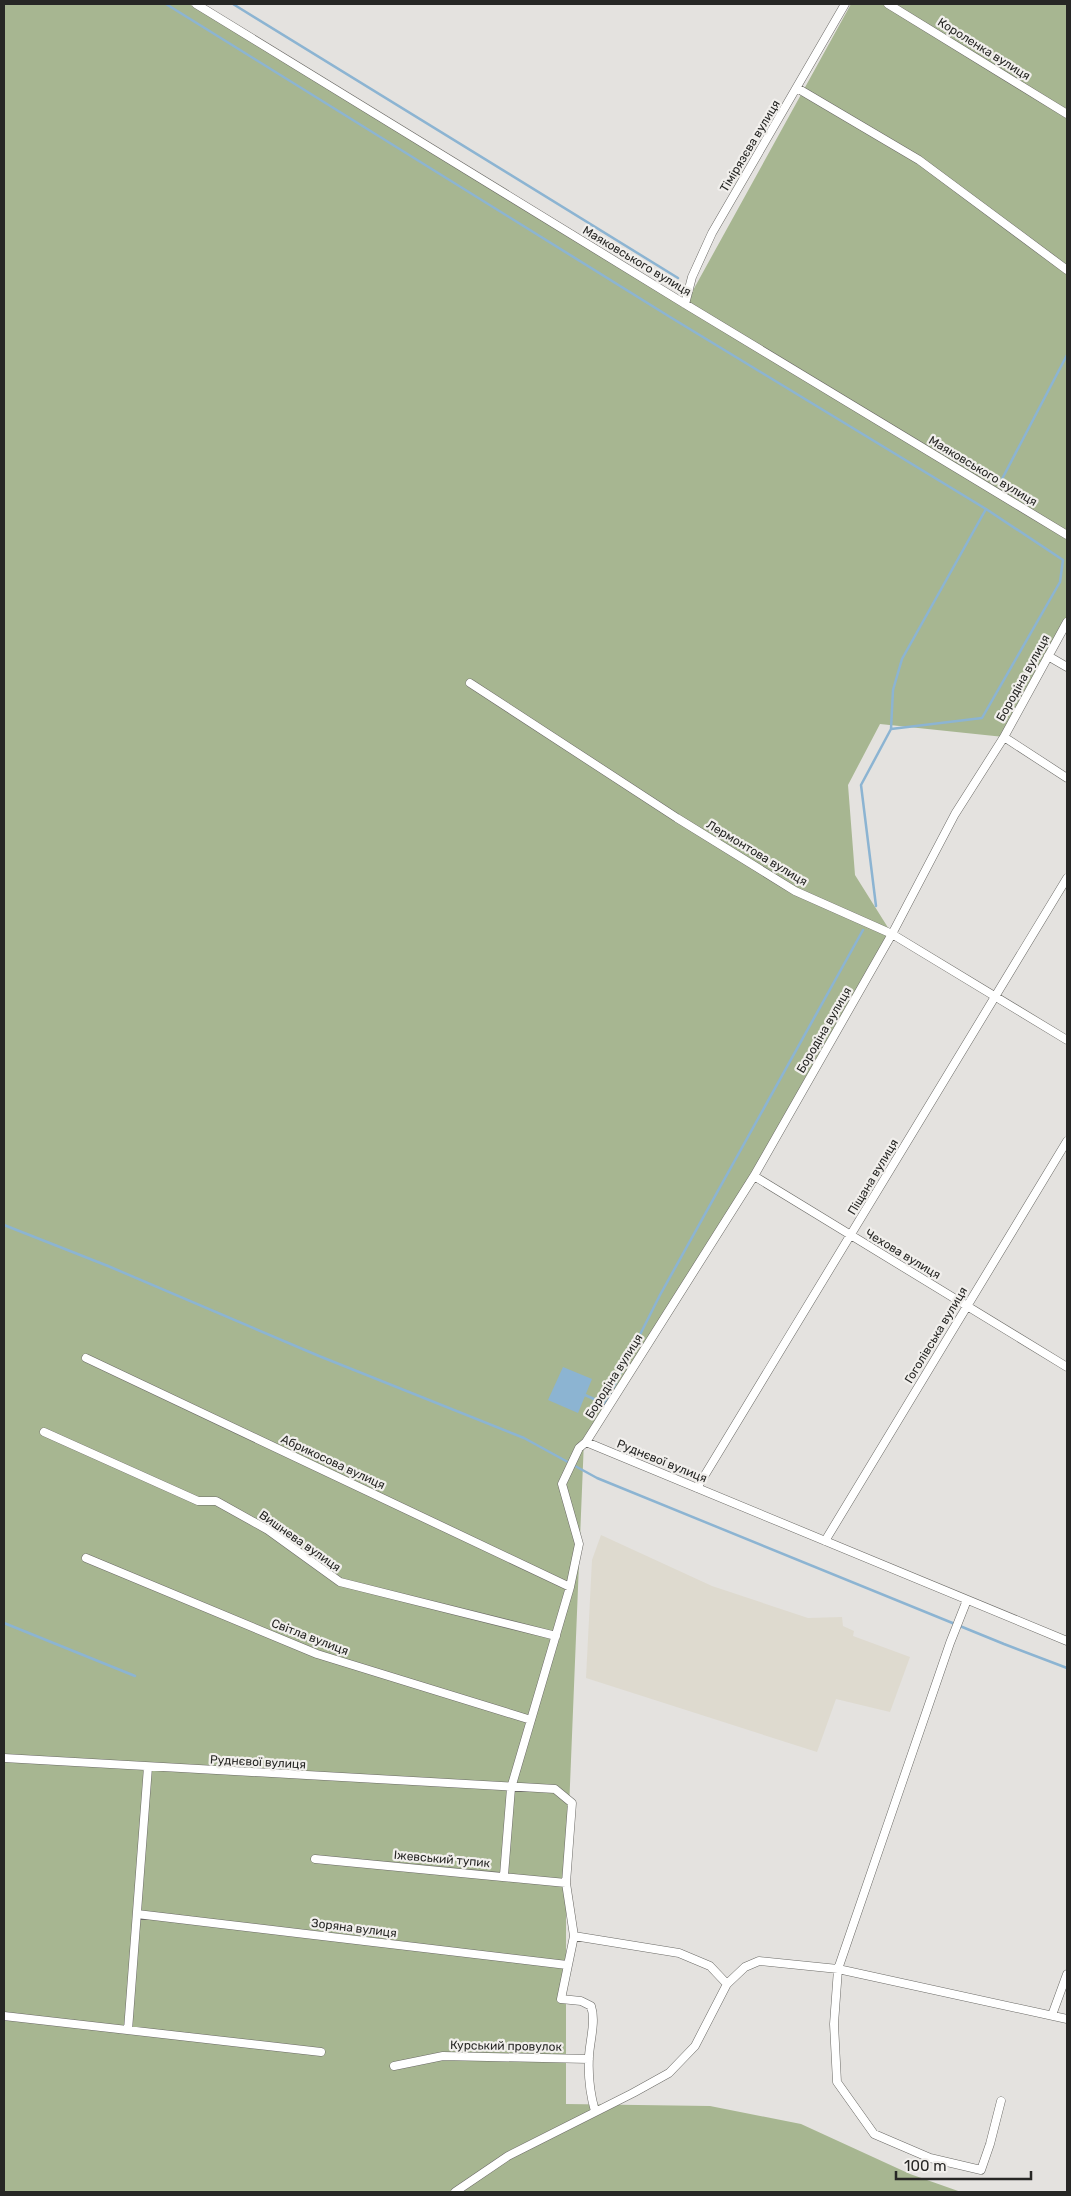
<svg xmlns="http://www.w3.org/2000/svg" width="1071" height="2196" font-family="Rubik,sans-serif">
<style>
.built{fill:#dedacf}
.green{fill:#a7b691}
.water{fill:#8cb4d2}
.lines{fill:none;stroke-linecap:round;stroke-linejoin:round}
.stream{stroke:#8cb4d2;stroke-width:2.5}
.minor-casing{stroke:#6b6a66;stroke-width:9}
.minor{stroke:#fff;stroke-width:8}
.labels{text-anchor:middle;stroke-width:4.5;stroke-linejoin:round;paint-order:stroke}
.street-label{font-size:12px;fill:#272725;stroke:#f1efec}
</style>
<rect width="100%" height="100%" fill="#e4e2df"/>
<!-- built -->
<path class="built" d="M601,1535L712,1586L808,1618L842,1617L843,1626L854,1631L853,1636L910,1657L890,1712L836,1699L817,1752L586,1678L592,1560Z"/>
<!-- green -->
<path class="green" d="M4,4H189L1067,537V620L1004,737L880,724L848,785L855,875L892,934L754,1176L584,1440L566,1883V2104L710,2106L801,2124L910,2174L961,2192H4Z
M851,4H1067V534L686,303Z"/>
<!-- water -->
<path class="water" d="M563,1367L592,1379L578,1413L548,1400Z"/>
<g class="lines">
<!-- stream -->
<path class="stream" d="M166,4L670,317L986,509L1063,560L1060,582L982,718L891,729L861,785L876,906
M233,4L678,278
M1001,481L1067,355
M891,729L893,690L902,659L986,509
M4,1225L108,1266L319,1356L524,1438L597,1478L1004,1644L1067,1668
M585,1395L605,1404L660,1295L863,930
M4,1623L135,1676"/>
<defs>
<path id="minor" d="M196,4L685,304L1067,535
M888,4L1067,114
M797,88L919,160L1067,270
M685,304L692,277L712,233L845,4
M1048,656L1067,667
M470,683L677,818L795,891L892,934L1067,1040
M1004,737L1067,778
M754,1176L1067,1367
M86,1358L570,1587
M44,1432L198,1501H216L268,1530L340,1582L556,1636
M586,1442L754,1176L892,934L955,814L1004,737L1067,622
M697,1488L1067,878
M825,1541L1067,1141
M86,1558L317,1654L531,1720
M967,1600L950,1643L838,1969L834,2024L837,2082L874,2134L930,2158L981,2170L990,2144L1001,2101
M4,1758L555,1789L572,1803L566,1883L574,1936L561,1999L581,2001L591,2006C596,2021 590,2040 589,2056C588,2074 590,2094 595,2111
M315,1859L566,1883
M504,1875L511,1788L570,1587L579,1544L562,1484L579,1448L586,1442L1067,1641
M137,1914L567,1965
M727,1984L745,1967L759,1961L838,1969L1067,2019
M1052,2015L1067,1974
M4,2016L321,2052
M128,2030L148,1767
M394,2066L443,2056L589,2059
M455,2192L508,2156L633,2093L669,2073L695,2046L727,1984L710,1966L679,1953L574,1936"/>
</defs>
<!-- minor casing -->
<use href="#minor" class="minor-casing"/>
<!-- minor -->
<use href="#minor" class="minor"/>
</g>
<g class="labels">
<!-- street labels -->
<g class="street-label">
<text transform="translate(984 49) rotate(32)" y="4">Короленка вулиця</text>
<text transform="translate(750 146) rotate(-59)" y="4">Тімірязєва вулиця</text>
<text transform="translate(637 261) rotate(31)" y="4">Маяковського вулиця</text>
<text transform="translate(983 471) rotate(31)" y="4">Маяковського вулиця</text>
<text transform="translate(1023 678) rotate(-61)" y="4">Бородіна вулиця</text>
<text transform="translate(757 853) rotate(31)" y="4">Лермонтова вулиця</text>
<text transform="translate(824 1030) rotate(-60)" y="4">Бородіна вулиця</text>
<text transform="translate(873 1177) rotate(-59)" y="4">Піщана вулиця</text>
<text transform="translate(903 1254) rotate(31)" y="4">Чехова вулиця</text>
<text transform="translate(936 1335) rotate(-59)" y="4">Гоголівська вулиця</text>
<text transform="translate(614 1376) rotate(-58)" y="4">Бородіна вулиця</text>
<text transform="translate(662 1461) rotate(22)" y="4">Руднєвої вулиця</text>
<text transform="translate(333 1462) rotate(25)" y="4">Абрикосова вулиця</text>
<text transform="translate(300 1541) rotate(35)" y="4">Вишнева вулиця</text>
<text transform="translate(310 1637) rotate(21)" y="4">Світла вулиця</text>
<text transform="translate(258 1762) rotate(3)" y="4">Руднєвої вулиця</text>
<text transform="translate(442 1859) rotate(5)" y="4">Іжевський тупик</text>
<text transform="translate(354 1928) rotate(7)" y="4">Зоряна вулиця</text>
<text transform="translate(506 2046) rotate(1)" y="4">Курський провулок</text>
</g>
</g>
<!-- border -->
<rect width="1071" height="2196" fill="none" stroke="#272725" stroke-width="10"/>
<!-- scale -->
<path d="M896 2171v8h135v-8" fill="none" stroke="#272725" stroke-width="2.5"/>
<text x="904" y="2171" font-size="15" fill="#272725" stroke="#f1efec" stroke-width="4" paint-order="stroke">100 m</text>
</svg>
